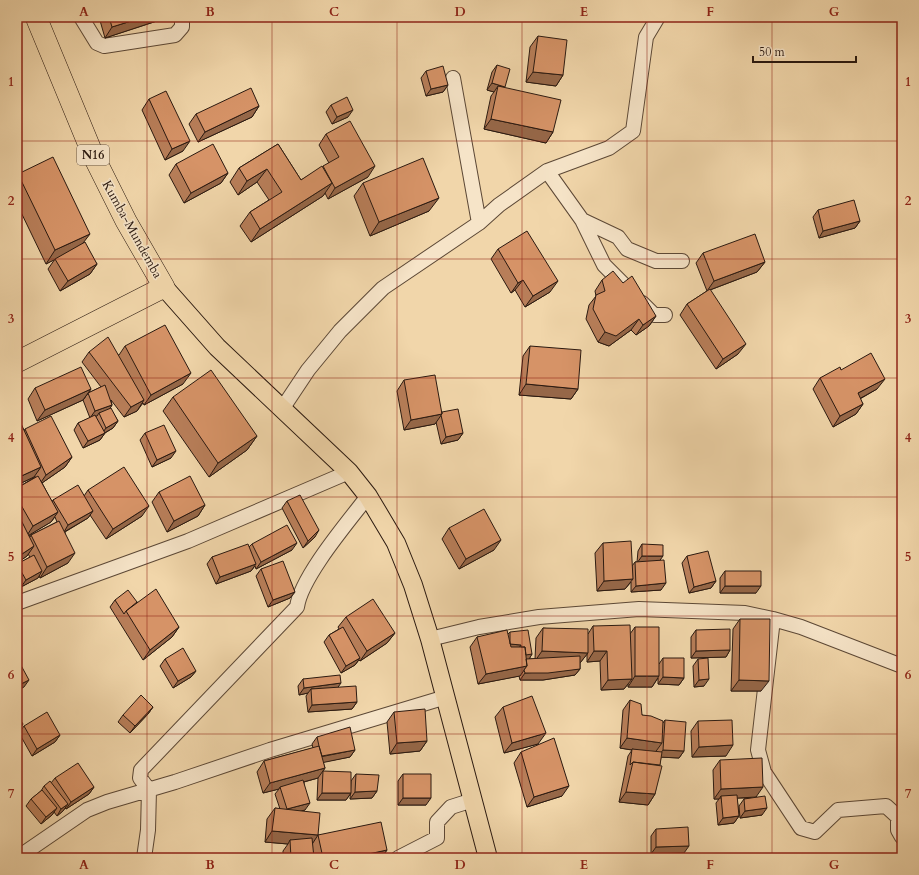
<svg xmlns="http://www.w3.org/2000/svg" width="919" height="875" font-family="Cardo,serif">
<style>
.lines{fill:none;stroke-linecap:round;stroke-linejoin:round}
.minor-casing{stroke:#5c4836;stroke-width:16}
.major-casing{stroke:#2a1910;stroke-width:20}
.highway-casing{stroke:#2a1910;stroke-width:22}
.minor{stroke:#f6e4c8;stroke-width:14}
.major{stroke:#f1d6aa;stroke-width:18}
.highway{stroke:#f1d6aa;stroke-width:21}
.wall{fill:#b87e59;stroke:#2a1910;fill-rule:evenodd}
.shaded-wall{fill:#966748;stroke:#2a1910}
.building{fill:#d69367;stroke:#2a1910}
.grid{fill:none;stroke:#8f2418;stroke-width:1;stroke-opacity:0.55}
.labels{text-anchor:middle;stroke-width:3;stroke-linejoin:round;paint-order:stroke}
.shield{fill:#f6e4c8;stroke:#675647;stroke-width:1}
.shield-label{font-size:12px;font-weight:bold;fill:#2a1910}
.street-label{font-size:13px;fill:#2a1910;stroke:#f6e4c8}
.neatline{fill:none;stroke:#8f2418;stroke-width:1.5}
.grid-label{font-size:13px;text-anchor:middle;font-weight:bold;fill:#8f2418}
</style>
<rect width="100%" height="100%" fill="#f1d6aa"/>
<filter id="stains"><feTurbulence type="fractalNoise" baseFrequency=".005" numOctaves="4"/><feColorMatrix values="0 0 0 0 .2 0 0 0 0 .09 0 0 0 0 .02 0 0 0 .5 -.17"/></filter>
<radialGradient id="worn" r=".72"><stop offset=".6" stop-color="#630" stop-opacity="0"/><stop offset="1" stop-color="#630" stop-opacity=".3"/></radialGradient>
<g class="lines">
<defs>
<path id="minor" d="M81,17L97,43L104,46L175,35L182,27V17
M453,78L479,223
M547,171L582,220L618,237L627,249L656,261H682
M582,220L604,265L625,286
M642,303L654,315H665
M282,409L308,370L340,331L383,288L479,223L499,205L547,171L609,148L633,131L646,37L658,17
M17,603L188,541L349,472
M773,619L758,750L764,772L801,828L815,832L838,810L886,806L898,817V830L902,837
M430,639L479,627L539,617L639,609L745,613L773,619L801,627L902,666
M17,858L87,810L107,802L175,782L270,750L446,697
M144,858L148,830L149,790L140,778L141,770L297,607C301,577 348,522 368,496
M398,858L437,838V822L451,807L473,800"/>
<path id="major" d="M164,287L217,347L349,472L368,496L396,543L413,585L430,639L488,858"/>
<path id="highway" d="M17,362L164,287L126,221L93,155L36,17"/>
</defs>
<!-- minor casing -->
<use href="#minor" class="minor-casing"/>
<!-- major casing -->
<use href="#major" class="major-casing"/>
<!-- highway casing -->
<use href="#highway" class="highway-casing"/>
<!-- minor -->
<use href="#minor" class="minor"/>
<!-- major -->
<use href="#major" class="major"/>
<!-- highway -->
<use href="#highway" class="highway"/>
</g>
<!-- wall -->
<path class="wall" d="M99,17H169L105,38Z
M538,36L563,75L556,86L526,82L530,47Z
M497,65L504,87L553,132L546,143L484,129L491,96L494,92L487,90L492,72Z
M426,71L448,85L443,92L426,96L421,78Z
M149,99L183,151L165,160L142,110Z
M331,105L348,117L332,124L326,112Z
M259,106L252,117L198,142L189,124L196,114Z
M326,134L368,177L328,199L325,193L323,196L251,242L240,226L250,212L269,200L257,182L238,195L230,182L239,168L278,144L301,180L329,163L319,145Z
M176,164L228,173L221,183L184,203L169,175Z
M18,174L83,243L97,264L90,274L60,291L48,269L55,259L46,264L17,204V176Z
M363,183L429,211L370,236L354,196Z
M818,210L860,221L855,228L819,238L813,217Z
M498,249L550,292L525,307L515,290L511,293L491,259Z
M703,253L765,262L757,272L710,290L738,354L716,369L680,315L687,304L707,291L696,263Z
M602,280L623,283L656,316L649,326L636,335L631,330L609,346L598,342L586,319L589,305L596,296L595,291Z
M125,346L183,384L144,405L143,403L137,411L124,417L111,400L112,405L110,408L118,421L113,428L105,433L100,440L83,448L74,430L78,423L90,418L83,400L88,393L101,387L82,362L89,352L119,355Z
M530,346L578,389L571,399L519,395L523,356Z
M841,370L877,389L860,399L863,404L856,414L833,427L813,389L820,378Z
M404,380L442,412L463,433L458,440L441,444L436,422L435,424L404,430L397,391Z
M35,388L91,389L83,400L37,421L28,399Z
M173,397L257,436L247,450L209,477L163,411Z
M17,415L24,431L25,429L72,457L65,467L42,483L52,502L53,500L84,496L88,490L142,516L106,539L90,515L88,518L65,532L68,563L40,578L39,576L38,578L21,587L17,580V565L30,557L28,554L27,556L17,563V488L35,477V476L34,477L17,485ZM55,517L57,522L31,535L30,537L29,535L51,522Z
M145,433L171,458L152,467L140,440Z
M159,492L205,505L198,516L167,532L152,502Z
M287,501L315,537L303,548L282,508Z
M449,528L494,550L459,569L442,539Z
M603,543L632,566L635,562H637L638,551L642,544L660,560L661,590L631,592V582L625,589L597,591L595,553Z
M252,544L292,550L256,569L255,566L251,571L216,584L207,564L212,557L249,547Z
M687,556L716,581L711,588L689,593L682,563Z
M261,569L295,592L290,598L268,607L256,576Z
M725,571L756,593H720V578Z
M115,600L137,602L179,627L172,637L143,660L110,607Z
M346,617L395,633L387,643L360,661L359,660L355,665L341,673L324,642L329,635L339,629L338,627Z
M740,619L761,691H731L733,629Z
M593,626L630,634L635,627L659,664L663,658L684,678L679,685L658,684V678L652,687H628V684L624,689L601,690L600,661L587,662V654L580,663V669L575,675L543,680H520L519,676L478,684L470,647L477,637L508,634L510,632L532,654L529,659H535L536,638L543,628L588,634Z
M696,630L730,650L726,657L691,658V637Z
M165,659L196,671L191,677L173,688L160,666Z
M698,659L704,686L694,687L693,666Z
M303,679L338,687L357,702L352,709L308,712L306,696L308,693L299,695L298,686Z
M630,700L642,715L663,723L665,720L684,751L679,758L661,757L655,794L648,805L619,802L625,772L628,756L632,750L620,748L623,710Z
M153,707L148,714L130,733L118,722L123,715Z
M503,707L538,744L504,753L495,717Z
M394,712L427,741L420,751L390,754L387,722Z
M698,721L726,756L692,757L691,731Z
M24,726L60,735L55,742L32,756L19,733Z
M317,737L355,750L350,757L323,762L325,768L323,771L351,793L346,800H317L318,778L304,782L305,810L301,811L318,835L387,850L382,857L392,858H283V851L288,844L265,842L267,819L275,808L280,809L275,794L279,789L263,793L257,772L264,761L313,748L312,744Z
M521,752L562,796L527,807L514,763Z
M720,760L757,797L762,815L740,818L739,806L744,799L751,798H737L739,816L734,823L718,825L716,803L719,799H714L713,770Z
M356,774L377,791L372,798L350,799L351,781Z
M403,774L426,805H398V781Z
M55,778L94,787L89,794L66,809L65,808L63,811L57,816L54,812L52,815L41,824L26,806L31,799L41,791L44,786L51,783Z
M656,829L684,853L651,854V836Z"/>
<!-- shaded-wall -->
<path class="shaded-wall" d="M144,17H169L105,38L112,27Z
M533,72L563,75L556,86L526,82Z
M492,83L505,87L498,86L494,92L487,90Z
M448,85L443,92L426,96L431,89Z
M259,106L252,117L198,142L205,132Z
M353,110L348,117L332,124L337,117Z
M491,119L553,132L546,143L484,129Z
M190,141L183,151L165,160L172,149Z
M375,166L368,177L328,199L335,188Z
M267,169L257,182L238,195L247,181Z
M228,173L221,183L184,203L191,193Z
M332,183L323,196L251,242L260,229Z
M439,198L429,211L370,236L379,222Z
M860,221L855,228L819,238L823,231Z
M90,234L80,247L46,264L55,250Z
M765,262L757,272L707,291L714,281Z
M97,264L90,274L60,291L68,281Z
M523,280L515,290L511,293L518,283Z
M558,281L550,292L525,307L533,296Z
M656,316L649,326L636,335L643,325Z
M639,319L631,330L609,346L598,342L605,332Z
M746,344L738,354L716,369L723,359Z
M191,373L183,384L144,405L151,395Z
M885,379L877,389L850,404L858,393Z
M526,384L578,389L571,399L519,395Z
M91,389L83,400L37,421L45,410Z
M144,400L137,411L124,417L131,407Z
M863,404L856,414L833,427L840,416Z
M112,405L108,412L99,413L97,416L90,418L95,411Z
M442,414L435,424L404,430L411,420Z
M118,421L113,428L101,435L106,428Z
M105,433L100,440L83,448L88,441Z
M463,433L458,440L441,444L446,437Z
M257,436L247,450L209,477L218,463Z
M176,451L171,458L152,467L157,460Z
M72,457L65,467L39,485L46,475Z
M41,467L34,477L17,485V478Z
M205,505L198,516L167,532L174,521Z
M149,506L142,516L106,539L113,529Z
M93,511L88,518L64,532L68,525Z
M58,512L51,522L26,537L33,526Z
M319,530L315,537L303,548L308,541Z
M501,540L494,550L459,569L466,559Z
M297,543L292,550L256,569L261,562Z
M34,546L27,556L17,563V562L22,554Z
M75,553L68,563L40,578L47,567Z
M642,556H663L658,563H637Z
M256,564L251,571L216,584L220,577Z
M42,571L38,578L21,587L26,580Z
M633,579L625,589L597,591L604,581Z
M716,581L711,588L689,593L694,587Z
M666,583L661,590L631,592L636,586Z
M725,586H761L756,593H720Z
M295,592L290,598L268,607L273,600Z
M179,627L172,637L143,660L150,650Z
M395,633L387,643L360,661L367,651Z
M510,644L521,645L516,652L505,651Z
M730,650L726,657L691,658L696,651Z
M542,651L588,653L580,663L535,661Z
M594,651H607L600,661L587,662Z
M532,654L528,661L523,655Z
M360,658L355,665L341,673L346,666Z
M527,666L520,676L478,684L486,674Z
M580,669L575,675L543,680H520L525,673Z
M196,671L191,677L173,688L178,681Z
M635,676H659L652,687H628Z
M663,677L684,678L679,685L658,684Z
M632,679L624,689L601,690L608,680Z
M709,679L704,686L694,687L699,680Z
M29,680L24,687L17,691V686Z
M739,680L769,681L761,691H731Z
M341,683L336,690L311,689L308,693L299,695L304,688Z
M357,702L352,709L308,712L312,705Z
M153,707L148,714L130,733L135,726Z
M23,724L19,731L17,732V728Z
M546,733L538,744L504,753L512,743Z
M60,735L55,742L32,756L37,749Z
M627,738L662,743L654,754L632,749V750L620,748Z
M427,741L420,751L390,754L397,743Z
M733,745L726,756L692,757L699,747Z
M355,750L350,757L316,764L320,757Z
M663,750L684,751L679,758L658,757Z
M325,768L318,778L281,788L280,787L279,789L263,793L270,783Z
M569,786L562,796L527,807L534,797Z
M94,787L89,794L66,809L71,802Z
M763,787L756,797L721,799V796L719,799H714L721,789Z
M377,791L372,798L350,799L355,792Z
M626,792L655,794L648,805L619,802Z
M322,793H351L346,800H317Z
M403,798H431L426,805H398Z
M310,803L305,810L282,816L287,809Z
M68,804L63,811L57,816L61,809Z
M57,808L52,815L41,824L46,817Z
M767,808L762,815L740,818L745,811Z
M739,816L734,823L718,825L723,818Z
M272,831L318,835L311,846L290,840L288,844L265,842Z
M689,846L684,853L651,854L656,847Z
M387,850L381,858H350Z"/>
<!-- building -->
<path class="building" d="M109,17H144L112,27Z
M538,36L567,40L563,75L533,72Z
M497,65L510,69L505,87L492,83Z
M443,66L448,85L431,89L426,71Z
M498,86L561,100L553,132L491,119Z
M251,88L259,106L205,132L196,114Z
M166,91L190,141L172,149L149,99Z
M347,97L353,110L337,117L331,105Z
M350,121L375,166L335,188L323,166L339,157L326,134Z
M213,144L228,173L191,193L176,164Z
M278,144L301,180L322,166L332,183L260,229L250,212L282,192L267,169L247,181L239,168Z
M53,157L90,234L55,250L18,174Z
M423,158L439,198L379,222L363,183Z
M854,200L860,221L823,231L818,210Z
M527,231L558,281L533,296L523,280L518,283L498,249Z
M755,234L765,262L714,281L703,253Z
M85,242L97,264L68,281L55,259Z
M613,271L623,283L632,276L656,316L643,325L639,319L616,336L605,332L593,309L596,295L605,291L602,280Z
M710,289L746,344L723,359L687,304Z
M165,325L191,373L151,395L125,346Z
M108,337L144,400L131,407L89,352Z
M530,346L581,350L578,389L526,384Z
M871,353L885,379L858,393L863,404L840,416L820,378L840,367L841,370Z
M81,367L91,389L45,410L35,388Z
M211,370L257,436L218,463L173,397Z
M435,375L442,414L411,420L404,380Z
M105,385L112,405L95,411L88,393Z
M111,408L118,421L106,428L99,413Z
M458,409L463,433L446,437L441,415L442,414V412Z
M17,415L41,467L17,478Z
M95,415L105,433L88,441L78,423Z
M51,416L72,457L46,475L25,429Z
M164,425L176,451L157,460L145,433Z
M124,467L149,506L113,529L88,490Z
M38,476L58,512L33,526L17,498V488Z
M190,476L205,505L174,521L159,492Z
M78,485L93,511L68,525L53,500Z
M300,495L319,530L308,541L287,501Z
M484,509L501,540L466,559L449,528Z
M17,512L34,546L22,554L17,545Z
M59,521L75,553L47,567L31,535Z
M287,525L297,543L261,562L252,544Z
M631,541L633,579L604,581L603,543Z
M248,544L256,564L220,577L212,557Z
M642,544L663,545V556H642Z
M708,551L716,581L694,587L687,556Z
M34,555L42,571L26,580L17,564Z
M664,560L666,583L636,586L635,562Z
M283,561L295,592L273,600L261,569Z
M725,571H761V586H725Z
M156,589L179,627L150,650L126,611Z
M128,590L137,602L126,611L124,614L115,600Z
M373,599L395,633L367,651L346,617Z
M740,619H770L769,681L739,680Z
M630,625L632,679L608,680L607,651H594L593,626Z
M343,627L360,658L346,666L329,635Z
M635,627H659V676H635Z
M543,628L588,629V653L542,651Z
M730,629V650L696,651V630Z
M507,630L511,647H525L527,666L486,674L477,637Z
M528,630L532,654L526,655L525,647H521V645L510,644V632Z
M183,648L196,671L178,681L165,659Z
M580,656V669L548,673H525L524,670L527,666L526,659Z
M17,658L29,680L17,686Z
M663,658H684V678L663,677Z
M708,658L709,679L699,680L698,659Z
M340,675L341,683L304,688L303,679Z
M356,686L357,702L312,705L311,689Z
M141,695L153,707L135,726L123,715Z
M532,696L546,733L512,743L503,707Z
M630,700L641,704L642,715L651,716L663,721L662,743L627,738Z
M425,709L427,741L397,743L394,712Z
M47,712L60,735L37,749L24,726Z
M17,714L23,724L17,728Z
M665,720L686,722L684,751L663,750Z
M732,720L733,745L699,747L698,721Z
M350,727L355,750L322,756L319,746L317,737Z
M554,738L569,786L534,797L521,752Z
M319,746L325,768L270,783L264,761Z
M632,749L662,752L660,765L633,762L630,765Z
M762,758L763,787L721,789L720,760Z
M633,762L662,766L655,794L626,792Z
M78,763L94,787L71,802L55,778Z
M323,771L351,772V793H322Z
M356,774L379,775L377,791L355,792Z
M403,774H431V798H403Z
M303,780L310,803L287,809L280,787Z
M50,781L68,804L61,809L44,786Z
M42,790L57,808L46,817L31,799Z
M737,795L739,816L723,818L721,796Z
M765,796L767,808L745,811L744,799Z
M275,808L320,813L318,835L381,822L387,850L350,858H323L318,835L272,831Z
M688,827L689,846L656,847V829Z
M312,838L314,858H291L290,840Z
M391,854L392,858H377Z"/>
<!-- grid -->
<path class="grid" d="M147,17V858M272,17V858M397,17V858M522,17V858M647,17V858M772,17V858M17,141H902M17,259H902M17,378H902M17,497H902M17,616H902M17,734H902"/>
<g class="labels">
<!-- shield labels -->
<rect class="shield" x="77" y="145" width="32" height="20" rx="3"/>
<g class="shield-label">
<text x="93" y="159">N16</text>
</g>
<!-- street labels -->
<g class="street-label">
<text transform="translate(133 229) rotate(61)" y="5">Kumba-Mundemba</text>
</g>
</g>
<!-- margin -->
<rect width="919" height="875" fill="none" stroke="#f1d6aa" stroke-width="44"/>
<!-- scale -->
<path d="M753 56v6h103v-6" fill="none" stroke="#2a1910" stroke-width="2"/>
<text x="759" y="56" font-size="12" fill="#2a1910" stroke="#f6e4c8" stroke-width="3" paint-order="stroke">50 m</text>
<rect x="22" y="22" width="875" height="831" class="neatline"/>
<g class="grid-label">
<text x="84" y="16">A</text>
<text x="210" y="16">B</text>
<text x="334" y="16">C</text>
<text x="460" y="16">D</text>
<text x="584" y="16">E</text>
<text x="710" y="16">F</text>
<text x="834" y="16">G</text>
<text x="11" y="86">1</text>
<text x="908" y="86">1</text>
<text x="11" y="205">2</text>
<text x="908" y="205">2</text>
<text x="11" y="323">3</text>
<text x="908" y="323">3</text>
<text x="11" y="442">4</text>
<text x="908" y="442">4</text>
<text x="11" y="561">5</text>
<text x="908" y="561">5</text>
<text x="11" y="679">6</text>
<text x="908" y="679">6</text>
<text x="11" y="798">7</text>
<text x="908" y="798">7</text>
<text x="84" y="869">A</text>
<text x="210" y="869">B</text>
<text x="334" y="869">C</text>
<text x="460" y="869">D</text>
<text x="584" y="869">E</text>
<text x="710" y="869">F</text>
<text x="834" y="869">G</text>
</g>
<rect width="100%" height="100%" filter="url(#stains)"/>
<rect width="100%" height="100%" fill="url(#worn)"/>
</svg>
